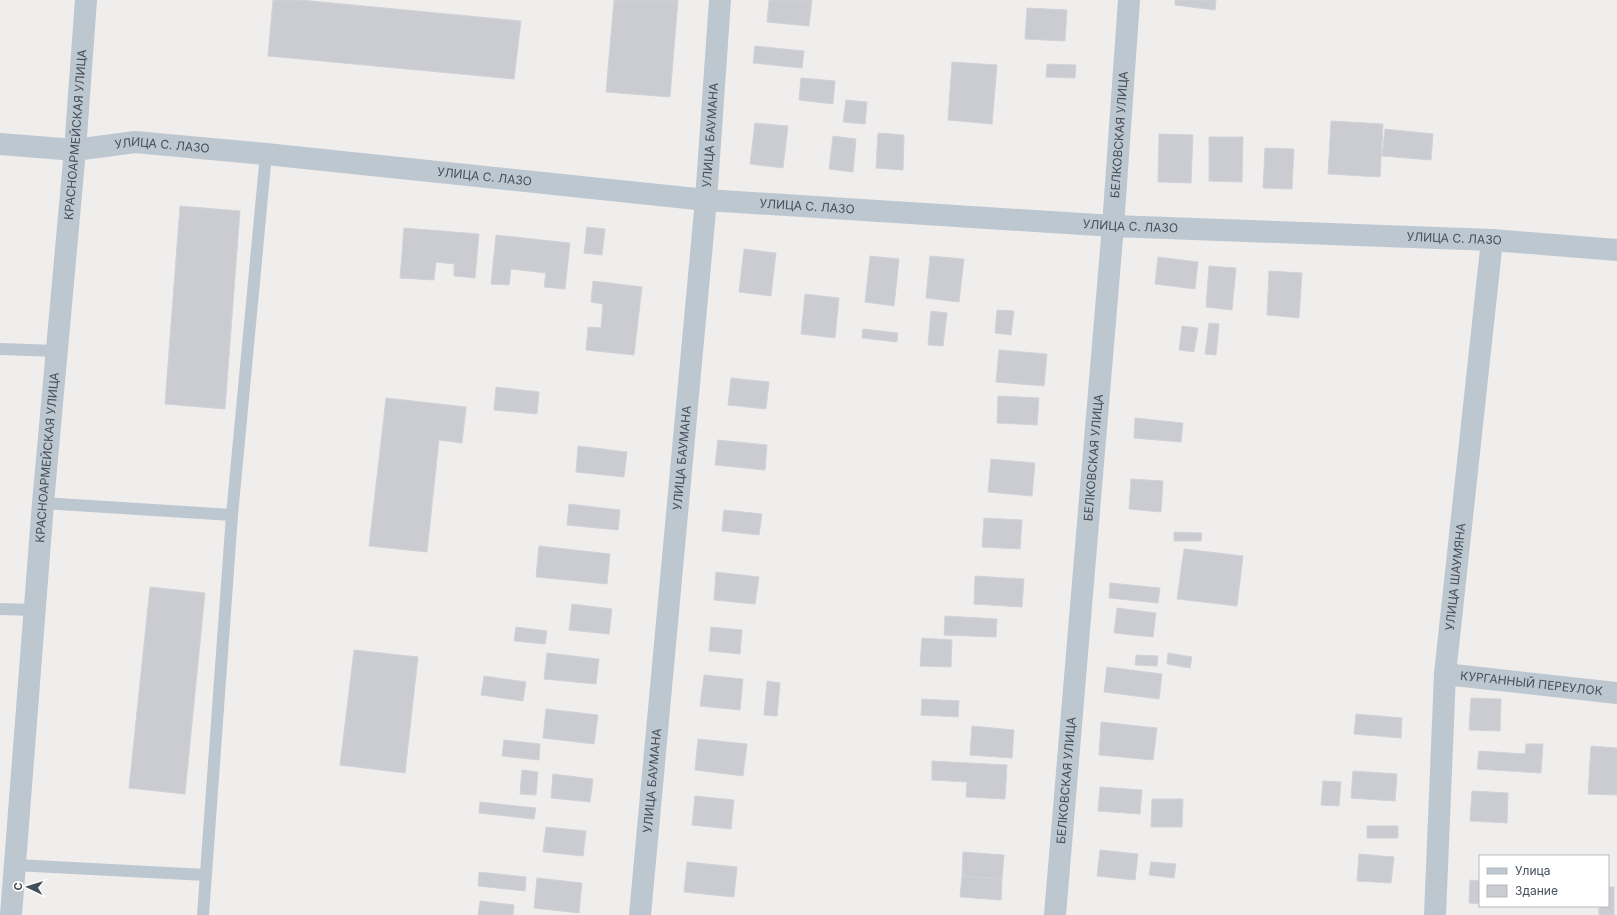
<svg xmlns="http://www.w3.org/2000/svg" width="1617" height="915" font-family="Inter,sans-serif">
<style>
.building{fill:#caccd2;stroke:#d1d3d9}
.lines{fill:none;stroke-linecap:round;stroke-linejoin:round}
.lane{stroke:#bdc7d0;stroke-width:12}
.street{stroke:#bdc7d0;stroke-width:22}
.labels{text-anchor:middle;stroke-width:3;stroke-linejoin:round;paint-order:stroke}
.street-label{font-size:12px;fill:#454f5a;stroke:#fff}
</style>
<rect width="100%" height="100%" fill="#f0eded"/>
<!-- building -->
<path class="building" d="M273,0H301L521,21L514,79L268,56Z
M614,0H678L670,97L606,92Z
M769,0H812L809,26L767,22Z
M1175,0H1216L1215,10L1175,5Z
M1027,8L1067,10L1065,41L1025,39Z
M755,46L804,51L802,68L753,63Z
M952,62L997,65L992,124L948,120Z
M1047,64L1076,65L1075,78L1046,77Z
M801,78L835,81L833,104L799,100Z
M846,100L867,102L865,124L843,122Z
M1331,121L1383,124L1380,177L1328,174Z
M755,123L788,126L783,168L750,164Z
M1385,129L1433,134L1431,160L1382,156Z
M878,133L904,135L903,170L876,168Z
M1159,134L1193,135L1191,183L1158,182Z
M833,136L856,139L853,172L829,169Z
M1209,137H1243L1242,182L1209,181Z
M1265,148L1294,149L1292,189L1263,188Z
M180,206L240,211L225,409L165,404Z
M587,227L605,229L602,255L584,253Z
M404,228L479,234L475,278L454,276V264L436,262L434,280L400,278Z
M496,235L570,243L565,289L544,287L546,273L511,269L509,285L491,284Z
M744,249L776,253L771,296L739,292Z
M870,256L899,259L894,306L865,302Z
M930,256L964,259L959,302L926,298Z
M1158,257L1198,262L1195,289L1155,284Z
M1209,266L1236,268L1232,310L1206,307Z
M1269,271L1302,273L1299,318L1267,315Z
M593,281L642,287L634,355L586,350L588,327L601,328L603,304L591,302Z
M805,294L839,298L835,338L801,334Z
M997,310L1014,311L1011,335L995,333Z
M931,311L947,313L943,346L928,345Z
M1209,323L1219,324L1216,355L1205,354Z
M1182,326L1198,328L1194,352L1179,350Z
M863,329L898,333L897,342L862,338Z
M999,350L1047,354L1044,386L996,382Z
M731,378L769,382L766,409L728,405Z
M496,387L539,392L537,414L494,410Z
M998,396L1039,398L1037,425L997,423Z
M386,398L466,407L462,443L439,440L427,552L369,546Z
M1135,418L1183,423L1181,442L1134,438Z
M718,440L767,445L765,470L715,465Z
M578,446L627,452L624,477L576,472Z
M991,459L1035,463L1032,496L988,492Z
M1131,479L1163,481L1161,512L1129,509Z
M569,504L620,510L618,530L567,525Z
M724,510L762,514L759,535L722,531Z
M984,518L1022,520L1020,549L982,547Z
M1174,532L1202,533L1201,541H1174Z
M539,546L610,554L607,584L536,577Z
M1184,549L1243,556L1237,606L1177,599Z
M716,572L759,577L755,604L714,600Z
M975,576L1024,579L1022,607L974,604Z
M1110,583L1160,588L1158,603L1109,598Z
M150,587L205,593L185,794L129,788Z
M572,604L612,609L609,634L569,630Z
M1117,608L1156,613L1153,637L1114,633Z
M945,616L997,619L996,637L944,635Z
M516,627L547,631L545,644L514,641Z
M711,627L742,630L740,654L709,651Z
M922,638L952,640L951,667L920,666Z
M354,650L418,657L405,773L340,765Z
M547,653L599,659L596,684L544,679Z
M1168,653L1192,657L1190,668L1167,664Z
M1136,655L1158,656L1157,666L1135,665Z
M1107,667L1162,674L1159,699L1104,692Z
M704,675L743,679L740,710L700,706Z
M484,676L526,682L523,701L481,695Z
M767,681L780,683L777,716L764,715Z
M1471,698L1501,699L1500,731L1469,730Z
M922,699L959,701L958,717L921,715Z
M546,709L598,715L594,744L543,738Z
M1356,714L1402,718L1401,738L1354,734Z
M1101,722L1157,728L1153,760L1099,755Z
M972,726L1014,730L1012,758L970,755Z
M698,739L747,744L743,776L695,770Z
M504,740L540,744L539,760L502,756Z
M1526,744H1543L1541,773L1477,769L1479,751L1525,754Z
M1591,746L1617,748V795L1588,794Z
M932,761L1007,765L1005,799L966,797L967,782L932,780Z
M522,770L538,772L536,795L520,794Z
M1353,771L1397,774L1395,801L1351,798Z
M553,774L593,779L590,802L551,798Z
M1323,781L1341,782L1339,806L1321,805Z
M1100,787L1142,790L1140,814L1098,811Z
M1472,791L1508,793L1507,823L1470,821Z
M695,796L734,800L731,829L692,825Z
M1152,799H1183L1182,827H1151Z
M480,802L536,808L534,819L479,813Z
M1367,826H1398V838H1367Z
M546,827L586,831L583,856L543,852Z
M1100,850L1138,854L1135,880L1097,876Z
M963,852L1004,855L1002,879L962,876Z
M1359,854L1394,857L1391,883L1357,881Z
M687,862L737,867L734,897L684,892Z
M1151,862L1176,864L1174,878L1149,875Z
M479,872L526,877L525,891L478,886Z
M962,876L1002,879L1001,900L960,897Z
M537,878L582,883L579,913L534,908Z
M1470,880L1480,881V904L1469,903Z
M1608,887H1614V915H1599V906H1608Z
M480,901L514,905L513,915H478Z"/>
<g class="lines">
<!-- lane -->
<path class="lane" d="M0,349L57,351
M43,503L232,515
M0,609L35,610
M15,865L206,875
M203,915L232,515L266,154"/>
<!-- street -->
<g class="street">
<path id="s1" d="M0,144L75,150L135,142L266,154L706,200L1113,226L1492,240L1617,250"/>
<path id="s2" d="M1445,674L1617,693"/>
<path id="s3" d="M11,915L43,503L75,150L86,0"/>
<path id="s4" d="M640,915L706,200L720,0"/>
<path id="s5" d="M1055,915L1113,226L1129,0"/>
<path id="s6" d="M1435,915L1445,674L1492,240"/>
</g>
</g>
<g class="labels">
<!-- street labels -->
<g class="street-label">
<text dy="4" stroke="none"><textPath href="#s3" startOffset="783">КРАСНОАРМЕЙСКАЯ УЛИЦА</textPath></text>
<text dy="4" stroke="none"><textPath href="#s4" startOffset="783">УЛИЦА БАУМАНА</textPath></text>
<text dy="4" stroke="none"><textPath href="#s5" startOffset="783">БЕЛКОВСКАЯ УЛИЦА</textPath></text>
<text dy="4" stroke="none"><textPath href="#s1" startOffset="163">УЛИЦА С. ЛАЗО</textPath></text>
<text dy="4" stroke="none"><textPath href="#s1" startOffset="487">УЛИЦА С. ЛАЗО</textPath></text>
<text dy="4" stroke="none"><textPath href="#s1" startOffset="811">УЛИЦА С. ЛАЗО</textPath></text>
<text dy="4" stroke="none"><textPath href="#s1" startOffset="1135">УЛИЦА С. ЛАЗО</textPath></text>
<text dy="4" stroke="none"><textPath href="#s1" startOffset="1459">УЛИЦА С. ЛАЗО</textPath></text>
<text dy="4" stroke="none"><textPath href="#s3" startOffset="459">КРАСНОАРМЕЙСКАЯ УЛИЦА</textPath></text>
<text dy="4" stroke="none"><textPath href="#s4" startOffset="459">УЛИЦА БАУМАНА</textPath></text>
<text dy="4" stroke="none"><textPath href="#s5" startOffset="459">БЕЛКОВСКАЯ УЛИЦА</textPath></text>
<text dy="4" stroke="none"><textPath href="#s6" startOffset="339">УЛИЦА ШАУМЯНА</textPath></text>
<text dy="4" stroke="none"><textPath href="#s2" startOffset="87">КУРГАННЫЙ ПЕРЕУЛОК</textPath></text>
<text dy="4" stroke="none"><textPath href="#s4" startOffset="135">УЛИЦА БАУМАНА</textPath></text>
<text dy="4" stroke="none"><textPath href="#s5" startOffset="135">БЕЛКОВСКАЯ УЛИЦА</textPath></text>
</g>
</g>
<!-- legend -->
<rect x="1479" y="855" width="130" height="52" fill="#ffffff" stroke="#b5b9bd"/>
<rect x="1487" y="868" width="20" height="6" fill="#bdc7d0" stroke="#b5b9bd"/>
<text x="1515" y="875" font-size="12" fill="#454f5a">Улица</text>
<rect x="1487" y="885" width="20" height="12" fill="#caccd2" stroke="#b5b9bd"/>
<text x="1515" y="895" font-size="12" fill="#454f5a">Здание</text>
<!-- north arrow -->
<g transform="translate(28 887) rotate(274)" stroke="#ffffff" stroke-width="3" paint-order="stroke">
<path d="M0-3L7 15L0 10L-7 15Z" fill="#454f5a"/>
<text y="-6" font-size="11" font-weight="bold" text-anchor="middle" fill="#454f5a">С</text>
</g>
</svg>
